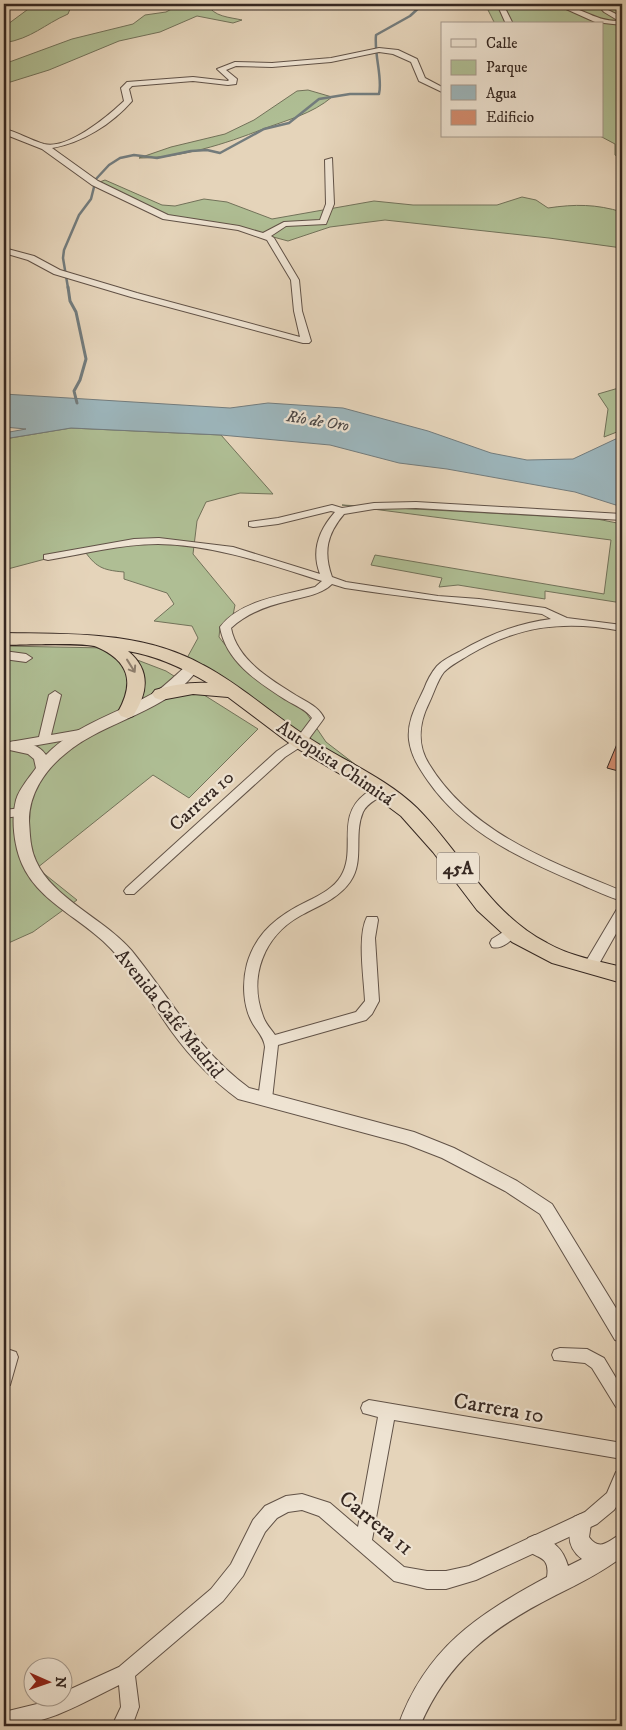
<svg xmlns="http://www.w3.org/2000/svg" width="626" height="1730" font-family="'IM FELL DW Pica',serif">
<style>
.green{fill:#afbe94;stroke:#72725a}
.water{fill:#9cb5bb;stroke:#737c7d}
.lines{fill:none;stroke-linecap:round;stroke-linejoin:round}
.stream-far1{stroke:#737c7d;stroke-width:2.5}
.stream{stroke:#737c7d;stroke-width:3}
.building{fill:#d38b6d;stroke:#352721}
.minor-casing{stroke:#615247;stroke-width:2}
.tertiary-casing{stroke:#615247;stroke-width:2}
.trunk-casing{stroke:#352721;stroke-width:2}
.minor{fill:#eee3d2;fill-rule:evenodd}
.tertiary{fill:#eee3d2;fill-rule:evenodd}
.trunk{fill:#e5d4ba;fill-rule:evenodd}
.oneway{stroke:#8d7e6e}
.labels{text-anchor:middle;stroke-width:4.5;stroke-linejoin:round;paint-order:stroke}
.far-water-label{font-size:16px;font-style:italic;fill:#4f4a48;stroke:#eee3d2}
.shield{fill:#eee3d2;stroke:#6c5f56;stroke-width:1}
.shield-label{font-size:18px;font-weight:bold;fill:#352721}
.street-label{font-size:19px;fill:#352721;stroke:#eee3d2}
.near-street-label{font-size:22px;fill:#352721;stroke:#eee3d2}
</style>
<rect width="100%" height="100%" fill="#e5d4ba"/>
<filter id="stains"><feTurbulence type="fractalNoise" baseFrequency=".004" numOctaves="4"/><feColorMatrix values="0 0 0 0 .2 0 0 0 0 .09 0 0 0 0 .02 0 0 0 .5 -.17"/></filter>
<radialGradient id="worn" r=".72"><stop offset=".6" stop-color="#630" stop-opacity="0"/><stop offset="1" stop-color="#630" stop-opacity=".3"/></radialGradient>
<!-- green -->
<path class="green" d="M35,4H72L68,14C43,25 33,38 4,43V27Z
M181,4H207C214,17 229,17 242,20L233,23L197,16L160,32L119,41L49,70L4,84V64L72,39L133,24L145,15L166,12Z
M485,4H622V159L615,155V144L600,136H602V24H495Z
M308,90L332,97C312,114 287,120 263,129C225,144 181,158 139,158L171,147L225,134L254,120L297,91Z
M105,180L162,205L175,206L204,199L227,202L272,219L374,201L413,205H497L522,197L536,200L548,208C575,204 596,204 622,212V248L549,238L385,220L330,227L288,241L240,228L169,217L97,183Z
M622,387V430L604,437L608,409L598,394Z
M71,428L221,435L273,494L240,493L206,502L197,521L193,554L235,605L233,615L220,627L219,637L226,646L287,691L303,708L326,742L382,785L302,740L187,658L198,638L192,626L154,621L174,604L167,593L124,579V572C101,570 96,567 83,549L4,570V439Z
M342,505L597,519L622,524V603L545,591V599L458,585L439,587L442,578L371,565L375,555L604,594L611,540Z
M4,646L106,648L166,671L258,729L189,798L153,775L37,868L77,900L33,932L4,945Z"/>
<!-- water -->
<path class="water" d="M4,394L230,408L268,403L343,408L428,431L491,453L527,460L573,459L622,436V507L575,492L447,469L399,463L330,445L221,435L71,428L4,439V433L26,429L4,427Z"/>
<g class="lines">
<!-- stream-far1 -->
<path class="stream-far1" d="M68,288L63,258L64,250L79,215L91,199L96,179L109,165L120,158L134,155L157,158L191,151L207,150L220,153L264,129L289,123L319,99L350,94H379C383,78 374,56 376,35L410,16L423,4"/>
<!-- stream -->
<path class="stream" d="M68,287L70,301L76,312L86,359L80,380L74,391L77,403"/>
</g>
<!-- building -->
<path class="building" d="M622,732V772L607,768Z"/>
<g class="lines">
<defs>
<path id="minor" d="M497,4H503L513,24H506Z
M555,4C577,4 595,22 619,21L604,12L597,4H603L608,10L622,17V25L595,22Z
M379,48L398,50L417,59L425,78L442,87V92L419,81L411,62L393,54L379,52L331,62L272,67L236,66L226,70L237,79L236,84L228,85L193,81L132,86L129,89L132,101C112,124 82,143 52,148L98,181L168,215L239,226L263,233L284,222L320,220L326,204L325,160L332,158L334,204L326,224L286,226L271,236L274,238L299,280L302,311L311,341L309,343H303L131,297L54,274L28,260L4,253V248L34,256L60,270L137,293L300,337L294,311L291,280L267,240L238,230L163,219L92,185L42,149L4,134V129C18,132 30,140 44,144C68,150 108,116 124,101L121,88L127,82L193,77L228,81L229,80L217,69L235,62L272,63L331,58Z
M416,502L622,514V520L416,508L374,509L344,514C327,534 323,552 332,577L346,582L438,596L479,599L545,608L567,618L622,625V631C566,620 519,625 469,655C461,660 451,665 444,672C437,681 434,693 429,703C419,723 417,745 429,764C471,833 551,862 622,891V901C608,897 594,890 580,884C523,860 464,833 428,781C419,768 411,756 409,740C407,721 416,706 424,689C427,681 431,673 437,666C443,660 451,656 459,652C488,635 518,623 551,619L542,614C477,605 411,598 345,588L332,584C321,595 302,597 288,601C267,606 247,613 231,628C237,660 271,680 297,696C307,702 319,707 324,718L322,721L305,744L285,757L134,894H126L124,891L126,888L277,751L297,738L312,718C307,710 294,705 286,700C258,682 226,662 220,627C240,600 285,595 315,587L322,581C268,564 215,545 158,544C121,544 84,554 48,560L44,559V555L134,539L159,538L233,547L320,574C311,551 319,530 335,512L331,511L278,524L253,527L249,526V522L278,518L332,505L342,508L374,503Z
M4,651L26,654L32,658L26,662L4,659Z
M55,691L61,695L51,735L85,729L89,730L91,733L89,736L4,751V743L39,737L49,695Z
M381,785L385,786L387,789C381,799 368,801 363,812C353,835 365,861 350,882C338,899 318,906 300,916C264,936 248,977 263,1016C265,1023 271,1029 275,1035L356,1012L365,1001C364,978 357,936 367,917H377L378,920L375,938L379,1001L372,1014L366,1020L278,1045L272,1099L270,1103L265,1105L260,1103L258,1099L265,1047C264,1038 258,1032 253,1024C243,1007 242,983 247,964C256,932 279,915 308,901C320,895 334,888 341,876C357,850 335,817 365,794C370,791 375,787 381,785Z
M22,808L26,809L28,812L26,815L4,818V810Z
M622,907V923L595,971H585L583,967L585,963L617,909Z
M513,926L518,928L519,931C514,939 502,950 492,947L490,943L492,939Z
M560,1348L587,1349L604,1358L622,1388V1409L616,1407L592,1368L585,1363L554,1360L552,1355L554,1350Z
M10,1350L16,1352L18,1357L10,1385L4,1387V1353Z
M369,1400L622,1443V1459L394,1420L372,1540L404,1567L427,1571H446L469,1566L585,1512L607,1493L616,1472L622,1470V1498L614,1510L597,1524L476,1580L446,1589H427L394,1581L319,1516L302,1510L288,1512L277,1518L265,1532L243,1576L223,1601L135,1676L139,1707L132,1726H112L121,1707L119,1685C82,1703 45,1726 4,1726V1712L41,1703L53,1698H62V1693L119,1667L211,1589L231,1564L253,1520L265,1506L286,1496L302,1494L330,1503L358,1527L378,1417L363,1413L361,1408L363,1403Z"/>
<path id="tertiary" d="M193,662L200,666C170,713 106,719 65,754C45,770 29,794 29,821C30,835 30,848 36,861C52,898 106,920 132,951C171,999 198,1051 249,1088L414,1132L454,1148L517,1181L552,1204L622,1318V1342L615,1340L540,1214L505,1191L442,1158L406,1144L238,1099C212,1080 191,1058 172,1032C150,1001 131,967 103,941C76,916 37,899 22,864C14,846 11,819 16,800C19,789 29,778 36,768L34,759L28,754L5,749V743C19,739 38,743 46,755C75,724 122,712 157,691C167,685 187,663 193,662Z
M581,1514L588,1517L591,1524L589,1537C601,1553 609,1539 622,1534V1557C602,1572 579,1584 556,1595C493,1627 448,1660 420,1726H398C426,1648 477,1615 547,1577C551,1552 532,1561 525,1545L528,1538L535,1535C553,1540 563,1548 568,1566L582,1559C567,1548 567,1533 574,1517Z"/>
<path id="trunk" d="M4,633C72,634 142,631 203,665C241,685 273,715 309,738C344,761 386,778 417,808C461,852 489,913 547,943C570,956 597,961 622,967V983L552,963L512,942L477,910L433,852L401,816L362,787L293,746L228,697L193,694L161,700L155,698L152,694L155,690C172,685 190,682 208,683C183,668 157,656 128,651C151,670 148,693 133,716L127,718L121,716L118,712C135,682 129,661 97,647C85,642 21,645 4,645Z"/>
</defs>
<!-- minor casing -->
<use href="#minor" class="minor-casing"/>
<!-- tertiary casing -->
<use href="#tertiary" class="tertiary-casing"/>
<!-- trunk casing -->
<use href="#trunk" class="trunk-casing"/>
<!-- minor -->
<use href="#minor" class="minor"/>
<!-- tertiary -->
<use href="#tertiary" class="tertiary"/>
<!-- trunk -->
<use href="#trunk" class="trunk"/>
</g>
<!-- one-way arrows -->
<defs><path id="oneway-shaft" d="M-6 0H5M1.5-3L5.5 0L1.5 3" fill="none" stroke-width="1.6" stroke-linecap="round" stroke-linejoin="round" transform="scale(1.25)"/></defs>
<use class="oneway" href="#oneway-shaft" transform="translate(131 666) rotate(58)"/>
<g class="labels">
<!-- far-water labels -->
<g class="far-water-label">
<text transform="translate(318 420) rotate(9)" y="6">Río de Oro</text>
</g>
<!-- shield labels -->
<rect class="shield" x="437" y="852.5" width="42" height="31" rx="4"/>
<g class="shield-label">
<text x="458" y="874">45A</text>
</g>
<!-- street labels -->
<g class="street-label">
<text transform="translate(336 762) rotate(34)" y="7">Autopista Chimitá</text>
<text transform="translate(201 800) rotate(-42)" y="7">Carrera 10</text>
<text transform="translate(170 1013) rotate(51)" y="7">Avenida Café Madrid</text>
</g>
<!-- near-street labels -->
<g class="near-street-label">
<text transform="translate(499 1407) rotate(10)" y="8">Carrera 10</text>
<text transform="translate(377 1522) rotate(39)" y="8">Carrera 11</text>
</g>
</g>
<!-- margin -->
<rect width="626" height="1730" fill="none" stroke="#e5d4ba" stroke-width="20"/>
<rect x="5" y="5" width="616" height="1720" fill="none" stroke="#352721" stroke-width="2.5"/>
<rect x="10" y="10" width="606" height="1710" fill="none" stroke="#352721"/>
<!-- legend -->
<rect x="441" y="22" width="162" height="115" fill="#eee3d2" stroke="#a4988b"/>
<rect x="451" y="39" width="25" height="8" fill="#eee3d2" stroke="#a4988b"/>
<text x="486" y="48" font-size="15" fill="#352721">Calle</text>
<rect x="451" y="60" width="25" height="15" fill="#afbe94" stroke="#a4988b"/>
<text x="486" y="72" font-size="15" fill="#352721">Parque</text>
<rect x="451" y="85" width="25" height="15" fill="#9cb5bb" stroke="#a4988b"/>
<text x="486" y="98" font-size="15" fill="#352721">Agua</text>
<rect x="451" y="110" width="25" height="15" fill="#d38b6d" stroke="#a4988b"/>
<text x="486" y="122" font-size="15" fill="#352721">Edificio</text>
<!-- north arrow -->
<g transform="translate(48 1682) rotate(92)"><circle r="24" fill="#eee3d2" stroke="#a4988b"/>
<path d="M0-4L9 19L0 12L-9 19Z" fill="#8f2418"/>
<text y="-8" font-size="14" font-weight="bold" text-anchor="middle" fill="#352721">N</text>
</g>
<rect width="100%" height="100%" filter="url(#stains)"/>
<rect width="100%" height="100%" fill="url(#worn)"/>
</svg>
